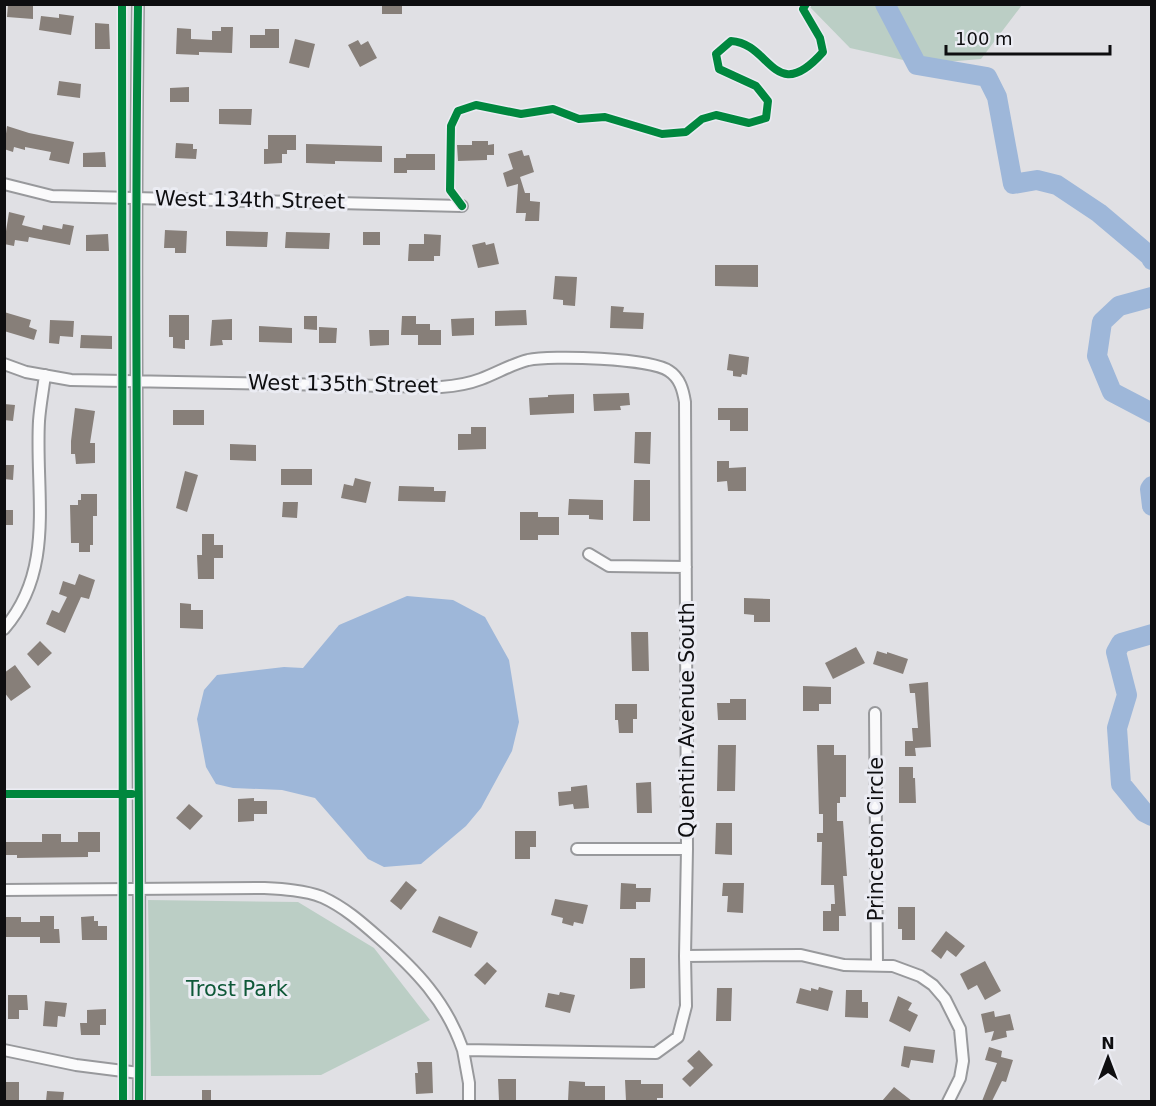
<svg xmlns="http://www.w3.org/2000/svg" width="1156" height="1106" font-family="'DejaVu Sans',sans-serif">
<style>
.green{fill:#bbcec5}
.water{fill:#9eb7d9}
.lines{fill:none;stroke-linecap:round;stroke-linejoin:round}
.river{stroke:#9eb7d9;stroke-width:20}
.building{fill:#877f79}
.minor-casing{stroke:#98999c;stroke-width:14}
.minor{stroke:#fafafb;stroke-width:10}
.cycleway-casing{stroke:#ebecf3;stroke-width:11}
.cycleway{stroke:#00873e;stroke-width:8}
.labels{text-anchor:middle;stroke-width:6;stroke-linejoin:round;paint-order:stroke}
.street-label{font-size:21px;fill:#0e0e10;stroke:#ebecf3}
.park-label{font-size:21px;fill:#0e5838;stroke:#ebecf3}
</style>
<rect width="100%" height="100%" fill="#e0e0e4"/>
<!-- green -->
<path class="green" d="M808,5H1022L981,59L921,64L850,48Z
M148,900L298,902L374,948L430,1020L321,1075L151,1076Z"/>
<!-- water -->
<path class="water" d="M407,596L453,600L485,617L509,660L519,722L512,751L481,808L466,826L421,864L384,867L368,859L315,798L282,790L233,788L216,784L206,767L197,719L204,690L217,675L284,667L303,668L339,625Z"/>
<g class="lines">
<!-- river -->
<path class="river" d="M885,4L917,65L987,77L997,97L1013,184L1037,180L1057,185L1099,213L1150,256L1152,260
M1152,297L1119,306L1102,322L1097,356L1112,392L1152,413
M1152,486L1150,489L1152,506
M1152,634L1121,643L1116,652L1127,695L1117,728L1121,784L1144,812L1152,816"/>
</g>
<!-- building -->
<path class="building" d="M8,4H33V19L7,17Z
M382,4H402V14H382Z
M59,14L74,16L71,35L39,30L41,16L59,18Z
M95,23L109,24L110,49H95Z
M221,27H233L232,53L199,52V55L176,54L177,28L191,29V39L212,40V31H221Z
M265,29H279V48H250V35H265Z
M295,39L315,44L309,68L289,63Z
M358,40L361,45L368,41L377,58L360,67L348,45Z
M59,81L81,84L80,98L57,95Z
M189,87V102H170V88Z
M219,109H252L251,125L219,124Z
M7,126L29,133L74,142L69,164L49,160L51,152L25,147V150L14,147L13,152L4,149Z
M268,135H296V150H287V154H282V163L264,164V149H268Z
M472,141H488V145L494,144V155H487V160L458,161L457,145H472Z
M176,143L193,144V149H197L196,159L175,158Z
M306,144L382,146V162L335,161V164L306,163Z
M522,150L524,156L529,155L534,172L520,177L525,193H530V201L540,202L539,221H525L526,213H516L518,184L507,187L503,173L513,169L508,154Z
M105,152L106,167H83V153Z
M406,154H435V170H407V173H394V158H406Z
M9,212L25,216L22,225L42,230L43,225L62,229L63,224L74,226L70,245L29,237L28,242L15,240L14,246L4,244Z
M165,230L187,231L186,253H175V248H164Z
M226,231L268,232L267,247L226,246Z
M286,232L330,233L329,249L285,248Z
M363,232H380V245H363Z
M108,234L109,251H86V235Z
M424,234L441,235L440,256H434V261H408L409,244H424Z
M485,242L486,245L494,243L499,264L478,268L472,245Z
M715,265H758V287L715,286Z
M555,276L577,277L575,306L563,305V300L553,299Z
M611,306L624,307L623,312L644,313L643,329L610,328Z
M526,310L527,325L495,326V311Z
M4,312L31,320L29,327L37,330L34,340L4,331Z
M169,315H189V340H185V349L173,348V337H169Z
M304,316H317V330L304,329Z
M402,316H416V324H430V330H441V345H418V335H401Z
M474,318V335L452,336L451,319Z
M232,319V340H222L223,345L210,346L212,320Z
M50,320L74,321L73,337L60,336L59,344L49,343Z
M259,326L292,328V343L259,342Z
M319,327L337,328L336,343H319Z
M369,330H389V345L370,346Z
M81,335L112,336V349L80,348Z
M729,354L749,357L747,375L742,374L741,377L733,376V371L727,370Z
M629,393L630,405L620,406L621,410L594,411L593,394Z
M574,394V413L530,415L529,398L548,397V395Z
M4,404L15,405L13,421L4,420Z
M75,408L95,411L90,443H95V463L76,464L75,454H71V441Z
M718,408H748V431H730V420H718Z
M173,410H204V425H173Z
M471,427H486V449L458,450V434H471Z
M635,432H651L650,464L634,463Z
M230,444L256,445V461L230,460Z
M717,461H729V468L746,467V491H728L727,481L717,482Z
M4,465H14L13,480L4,479Z
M281,469H312V485H281Z
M185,471L198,475L187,512L176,508Z
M355,478L371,482L366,503L341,498L344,484L353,486Z
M634,480H650V521H633Z
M399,486L434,487V491H446L445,502L398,501Z
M81,494H97V516H93V545H90V552H79V543H71L70,505H78V500H81Z
M569,499L603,500V520L589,519V515H568Z
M283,502H298L297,518L282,517Z
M4,510H13V525H4Z
M520,512H538V517H559V535H538V540H520Z
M202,534H214V545H223V558H214V579H198L197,555H202Z
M79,574L95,580L89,599L81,597L65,633L46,624L52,610L59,613L67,597L59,594L63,581L75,585Z
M744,598L770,599V622H754V615L744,614Z
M180,603L191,604V610H203V629L180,628Z
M631,632H648L649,671H632Z
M40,641L52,653L38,666L27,654Z
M856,647L865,663L833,679L825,663Z
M877,651L887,654V652L908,659L903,674L873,664Z
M15,665L31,687L11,701L4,692V673Z
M928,682L931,747L915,748L916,756H905V741H913L912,728H918L915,693H910L909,684Z
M803,686L831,687V704H819V711H803Z
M730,699H746V720H718L717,703H730Z
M615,704H637V719H633V733H619L618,720H615Z
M718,745H736L735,791H717Z
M817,745H834V755H846V797H840V803H837V821H843L847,876H843L846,916H839V931H823V911H831V904H835L834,885H821L822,842H817V833H823V814H819Z
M899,767H913V778H915L916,803H899Z
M651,782L652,813H637L636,783Z
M587,785L589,808L574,809L573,804L559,806L558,792L571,791V787Z
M254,798V801H267V814H254V821L238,822V799Z
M189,804L203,816L190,830L176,818Z
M716,823H732V855L715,854Z
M515,831H536V847H530V859H515Z
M78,832H100V852H88V857L17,858V855H6V842H42V834H61V842H78Z
M406,881L417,890L401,910L390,901Z
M621,883L636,884V888H651L650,902H636V909H620Z
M723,883H744L743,913L727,912L728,896H722Z
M555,899L588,905L583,924L574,922L573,926L562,923L563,918L551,915Z
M898,907H915V940H902V929H898Z
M40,916H54V929H59L60,943H40V937H6V917H21V922H40Z
M94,916V921H98V926H107V940H82L81,917Z
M439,916L478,932L471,948L432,932Z
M946,931L965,946L956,957L947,950L941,959L931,951Z
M630,958H645V988L630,989Z
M985,961L1001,991L985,1000L977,985L968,990L960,974Z
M487,962L497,971L485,985L474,975Z
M819,987L833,991L828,1011L796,1003L800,988L811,991V988L818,990Z
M717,988H732L731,1021H716Z
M846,990H862V1002H868V1018L845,1017Z
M560,992L575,995L570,1013L545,1007L548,993L559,995Z
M8,995H27L28,1010H19V1019H8Z
M898,996L912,1003L908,1010L918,1015L910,1032L889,1021Z
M45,1001L67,1003L65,1017L58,1016L57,1027L43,1026Z
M106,1009V1025H100V1035H81L80,1023H87V1010Z
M994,1011L995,1017L1010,1014L1014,1030L1006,1031L1007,1037L991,1041L994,1031L985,1033L981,1014Z
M904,1046L935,1050L933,1063L911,1060L909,1068L901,1066Z
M989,1047L1002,1051L1001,1057L1013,1060L1006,1082L1002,1081L992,1101H982L997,1063L985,1060Z
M699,1050L713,1065L690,1087L682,1079L694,1068L687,1061Z
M417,1062H432L433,1093L416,1094L415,1073H418Z
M498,1079H516V1101H499Z
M625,1080H641V1084H663V1098H657V1101H626Z
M569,1081L585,1082V1086H605V1101H568Z
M6,1082H19V1101H4Z
M894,1087L912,1101H882Z
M202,1090H211V1101H202Z
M47,1091L64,1092L63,1101H46Z"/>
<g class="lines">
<defs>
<path id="minor" d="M138,4C133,370 141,736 139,1102
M4,184L52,196L462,206
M4,364L26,372L71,380L441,387C455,386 468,384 481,379C497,373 512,364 528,360C551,355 651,358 669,371C680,378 683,390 685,402L687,849L685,956L686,1006L678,1037L656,1053L463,1050C446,1001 416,970 378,937C361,922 344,907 322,897C304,890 282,889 263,888L4,890
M589,554L609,566L686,567
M4,629C56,569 35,494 39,421C40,406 43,391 45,375
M875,713L877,965
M577,849H687
M685,956L801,955L844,965L893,966L920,976L933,985L945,999L960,1029L963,1061L960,1078L948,1102
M4,1050L76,1065L139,1073
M463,1050L469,1083V1102"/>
</defs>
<!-- minor casing -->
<use href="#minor" class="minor-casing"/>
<!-- minor -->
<use href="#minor" class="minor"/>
<defs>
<path id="cycleway" d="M122,4L123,1102
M138,4C133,370 141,736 139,1102
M462,206L450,190L451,126L458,111L476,105L521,114L553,109L579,119L605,117L662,134L686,132L702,119L716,115L749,123L766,118L768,101L756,86L719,69L716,54L731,41C771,43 774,107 823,52L820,38L803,9L806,4
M4,794H132"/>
</defs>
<!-- cycleway casing -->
<use href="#cycleway" class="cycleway-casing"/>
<!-- cycleway -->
<use href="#cycleway" class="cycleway"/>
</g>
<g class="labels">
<!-- street labels -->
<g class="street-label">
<text transform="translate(250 200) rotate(1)" y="7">West 134th Street</text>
<text transform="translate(343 384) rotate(1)" y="7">West 135th Street</text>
<text transform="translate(687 720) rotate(-90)" y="7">Quentin Avenue South</text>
<text transform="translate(876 839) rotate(-90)" y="7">Princeton Circle</text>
</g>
<!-- park labels -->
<g class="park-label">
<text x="237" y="996">Trost Park</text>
</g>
</g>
<!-- border -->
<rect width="1156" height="1106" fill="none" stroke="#0e0e10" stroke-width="12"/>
<!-- north arrow -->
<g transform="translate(1108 1058)" stroke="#ebecf3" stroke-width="4.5" paint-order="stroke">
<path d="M0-4.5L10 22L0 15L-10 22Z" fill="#0e0e10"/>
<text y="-9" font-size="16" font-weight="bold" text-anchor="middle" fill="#0e0e10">N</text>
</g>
<!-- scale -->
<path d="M946 45v9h164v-9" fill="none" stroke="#0e0e10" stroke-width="3"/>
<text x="955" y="45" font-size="18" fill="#0e0e10" stroke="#ebecf3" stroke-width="4.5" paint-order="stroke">100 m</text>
</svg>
